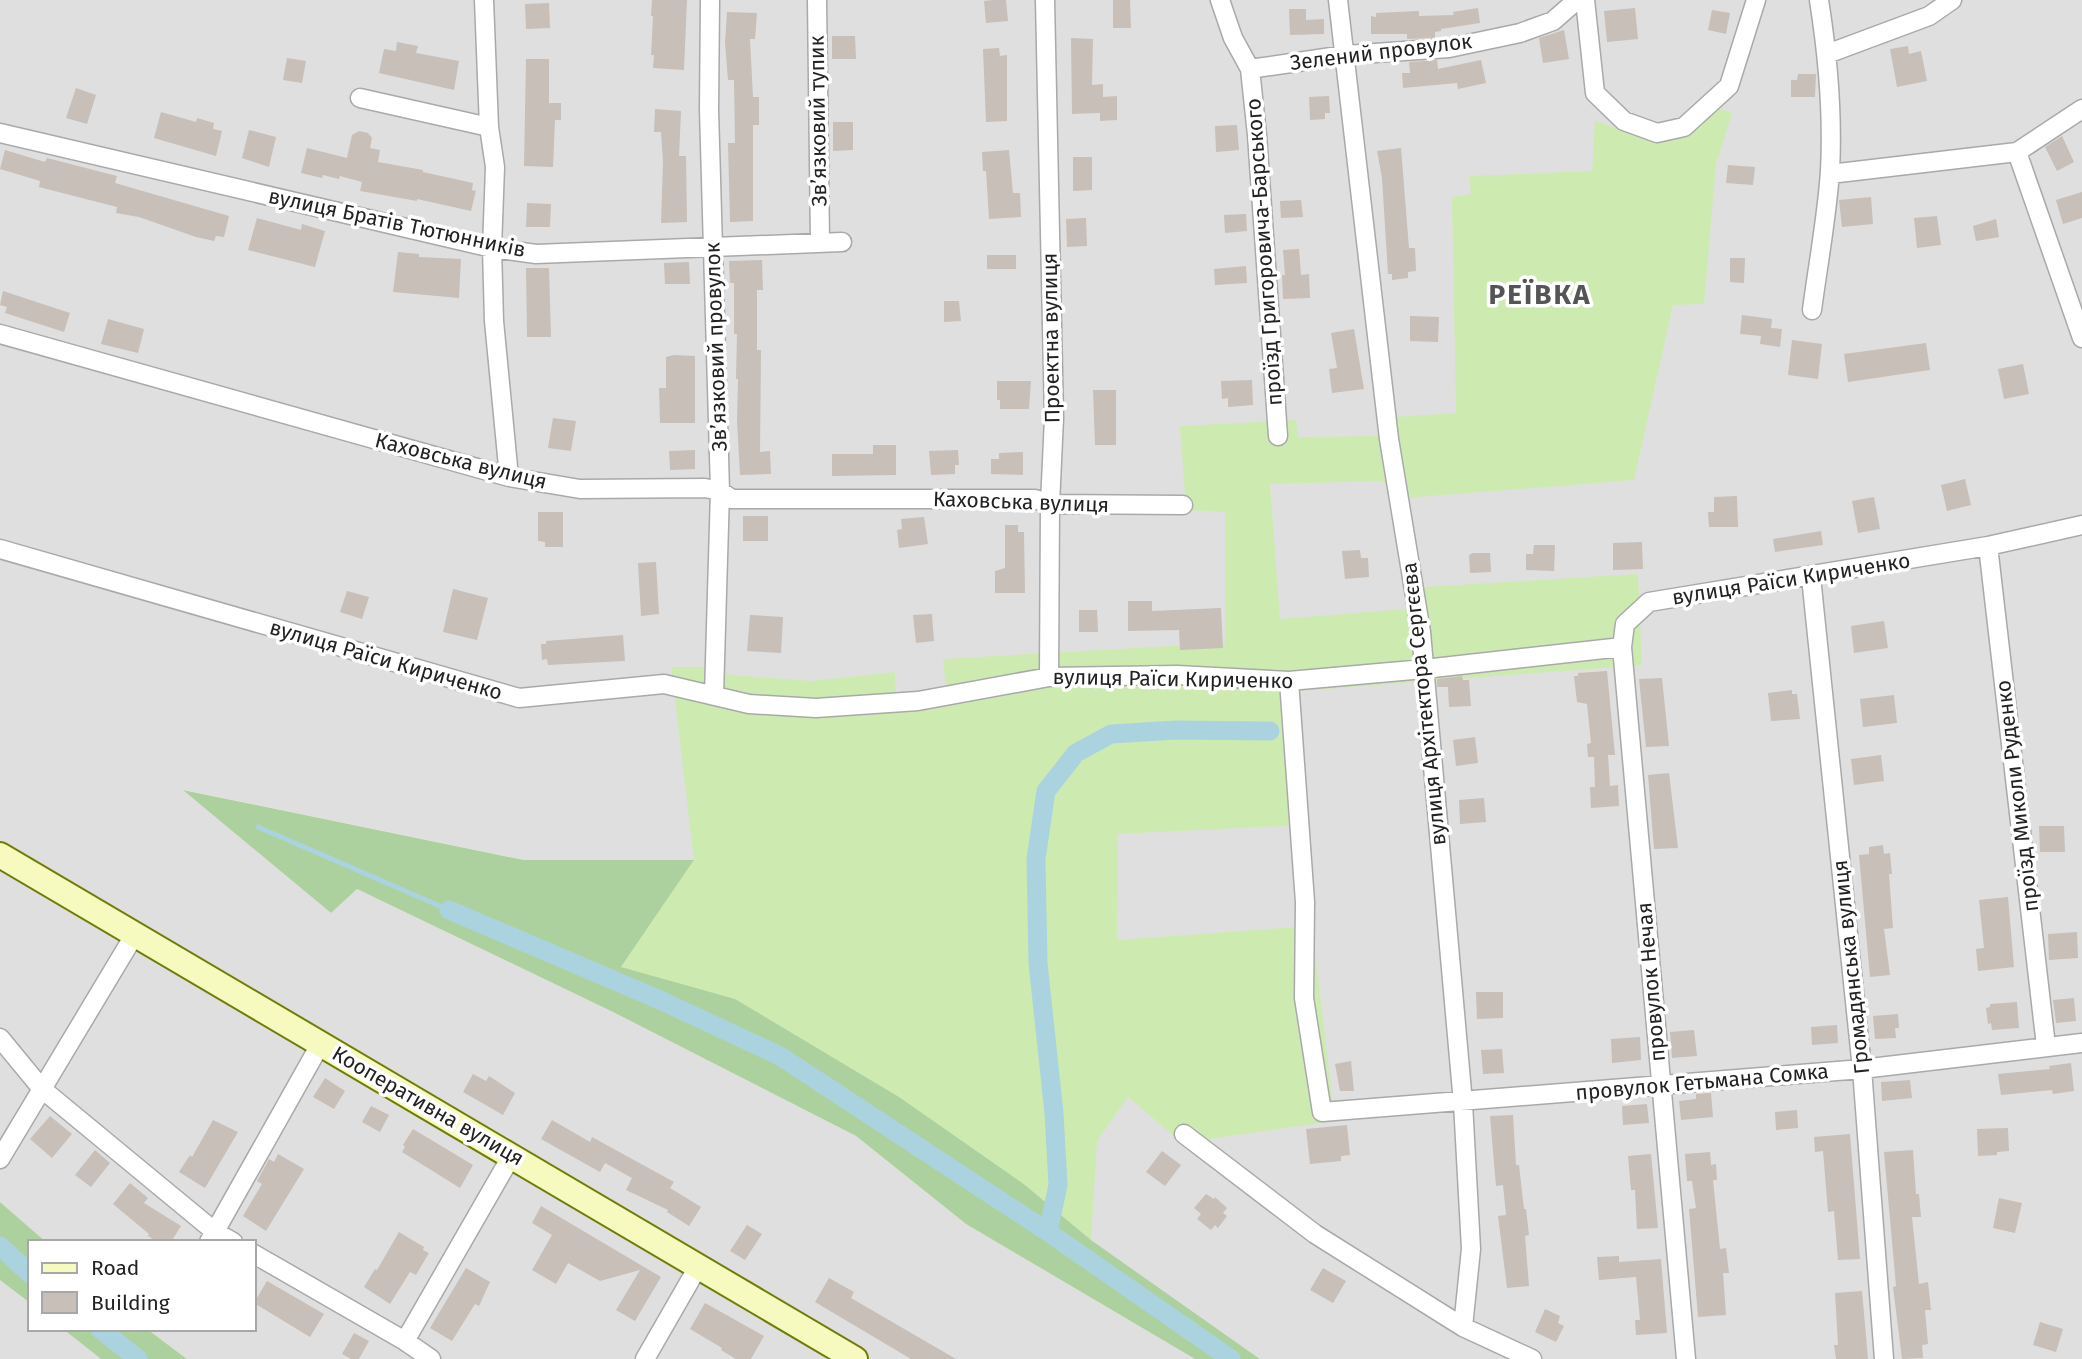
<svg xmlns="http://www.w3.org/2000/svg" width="2082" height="1359" font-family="'Fira Sans',sans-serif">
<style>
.residential{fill:#e0dfdf}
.grass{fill:#cdebb0}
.forest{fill:#add19e}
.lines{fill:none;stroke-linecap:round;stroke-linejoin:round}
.stream{stroke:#aad3df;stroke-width:5}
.canal{stroke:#aad3df;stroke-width:19}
.building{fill:#c7bfb8}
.street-casing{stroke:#a9a9a9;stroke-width:21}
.secondary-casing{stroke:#707d05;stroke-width:28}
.street{stroke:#fff;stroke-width:18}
.secondary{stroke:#f7fabf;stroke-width:24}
.labels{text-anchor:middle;stroke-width:7;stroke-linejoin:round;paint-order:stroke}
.street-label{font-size:21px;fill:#222;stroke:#fff}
.district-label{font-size:28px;font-weight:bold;letter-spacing:2px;fill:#555;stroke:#fff}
</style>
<rect width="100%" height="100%" fill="#f2efe9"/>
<!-- residential -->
<path class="residential" d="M0,0H2082V1359H1260L1091,1240L1025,1185L694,861L524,860L185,790L331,913L357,889L613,1012L856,1136L966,1224L1195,1359H187L147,1329H254V1242H46L0,1202Z
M0,1280L30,1303V1329H63L101,1359H0Z"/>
<!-- grass -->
<path class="grass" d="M1714,107L1732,113L1716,165L1704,304L1673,305L1634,480L1393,499L1383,481L1270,484L1280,619L1406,609L1408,588L1638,574L1642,665L1300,691L1305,825L1118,834L1117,940L1312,926L1335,1121L1182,1143L1128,1097L1097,1141L1091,1240L1025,1185L621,967L694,860L671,667H703L733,675L811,681L895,672L896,694L946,690L943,659L1225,643V512L1186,510L1180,426L1296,420L1298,437L1380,436L1379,418L1456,413L1452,197L1471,194L1469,176L1592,171L1595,120L1648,141L1680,137Z"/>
<!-- forest -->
<path class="forest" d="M183,790L524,860H694L621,967L735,999L899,1097L1025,1185L1091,1240L1260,1359H1195L966,1224L856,1136L613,1012L357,889L331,913Z
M0,1202L46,1242H30V1303L0,1280Z
M63,1329H147L187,1359H101Z"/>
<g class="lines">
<!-- stream -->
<path class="stream" d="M258,827L449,910"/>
<!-- canal -->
<path class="canal" d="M449,910L660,1000L780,1056L1048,1232L1231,1359
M1048,1232L1058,1185L1054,1113L1038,963L1036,859L1046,791L1076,753L1111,734L1176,730L1270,731
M0,1246L30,1274
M100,1329L138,1359"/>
</g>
<!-- building -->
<path class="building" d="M652,0H687L684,70L653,68L654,55H651L653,16H651Z
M993,0H1006L1008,21L986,23L984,1Z
M1113,0H1130L1131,28H1113Z
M549,3L550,28L526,29L525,4Z
M1478,8L1480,23L1441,29V31L1435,32V38L1407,39V34H1371V16L1376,17V13L1419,11V16L1454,15L1453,12Z
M1635,8L1638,39L1607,42L1604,11Z
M1289,9H1306V20L1324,19V34L1290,35Z
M1712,10L1730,13L1726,34L1708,30Z
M727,12L757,13L755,39H750L753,97H759V125H753V221L730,222L728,143H735L734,80H728L725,43Z
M1564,30L1569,59L1543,63L1539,38Z
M832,36H855L856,59H832Z
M1071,38L1093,39L1092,85L1103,84V97L1117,96V120L1100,121V113L1072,114Z
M397,42L418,46L416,53L459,61L454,90L379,73L384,49L396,51Z
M1908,46L1909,54L1921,51L1927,81L1897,87L1890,49Z
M999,48L1000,56L1007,55V121L986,122L983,49Z
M287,58L306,61L302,83L283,80Z
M526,59H549V103H561V120H555L553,167L524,166Z
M1437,60L1438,69L1481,60L1486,83L1458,89L1457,83L1403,88L1402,73H1410L1409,62Z
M1798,74H1816L1815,97H1791V80H1797Z
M76,88L96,95L87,124L66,118Z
M1329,96L1330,113H1325V119L1310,120L1309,97Z
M655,109L681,111L679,156H686L687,222L661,223L663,162L661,132H654Z
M161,112L196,122L197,118L214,123L213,129L222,131L216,156L154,138Z
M833,122H853V150L833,151Z
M1237,125L1239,150L1216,152L1215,126Z
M249,130L276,137L269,167L242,158Z
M359,131L368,133L372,138L370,148L380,150L378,162L423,170V172L473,183L472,190L476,191L471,211L417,199V201L360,191L362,182L340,176L339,179L323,175L322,178L301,173L307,148L347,158L352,135Z
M2062,136L2074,162L2057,171L2045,147Z
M1401,148L1409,248H1415L1416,271L1408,272V278L1392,280V274H1388L1382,178L1377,151Z
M5,150L45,162L47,158L117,176L115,183L229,216L224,237L216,236L214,241L196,237L139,217L116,213L117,207L39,187L40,181L0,169Z
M1009,150L1013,193H1020L1021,217L989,219L986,171H983L982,152Z
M1073,157H1092V190L1073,191Z
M1728,165L1755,167L1753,185L1726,183Z
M2082,192V218L2063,224L2056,200Z
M1871,197L1873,224L1842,227L1839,200Z
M1301,200L1303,217L1281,218L1280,201Z
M527,203L551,204L550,227H526Z
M1246,214L1247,231L1225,233L1224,215Z
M1937,216L1941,245L1917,248L1914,218Z
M257,218L301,230L302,224L325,231L315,267L248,250Z
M1086,218L1087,246L1067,247L1066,219Z
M1996,219L1999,237L1976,241L1973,226Z
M1299,249L1301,275L1309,274L1310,298L1283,299L1282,275H1285L1283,250Z
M398,252L419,254V257L461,259L459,298L393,292Z
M987,255H1016V269H987Z
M1730,258H1745L1744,283L1730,282Z
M762,260L763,290H757V350H761L760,452L770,451L771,474L740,475L737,421L738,379H736L737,334H734V283H730L729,261Z
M689,262L690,284H665L664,263Z
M1246,266L1247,283L1215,285L1214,269Z
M526,268H549L551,337H527Z
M3,291L70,313L64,332L5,313L7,307L0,305Z
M944,301H959L961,321L944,322Z
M1742,315L1772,319L1771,328L1782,329L1780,347L1760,344L1761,336L1740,334Z
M1410,316L1439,317L1438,342L1410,341Z
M108,319L144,329L138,353L101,344Z
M1354,329L1364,389L1332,393L1329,369L1337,368L1331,333Z
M1792,340L1822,344L1818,379L1788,375Z
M1926,343L1930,370L1848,382L1844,354Z
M674,355L695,356V423H660L659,388H666V357Z
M2023,364L2029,394L2004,399L1998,369Z
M1252,380L1253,405L1228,407V398L1222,399L1221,381Z
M997,381H1031L1029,409H1000V400H997Z
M1093,390H1116V445H1095Z
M553,418L576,421L571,451L548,448Z
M873,445H896V475L832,476V454H873Z
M695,450V469L670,470L669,451Z
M958,450L959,465H955V474L931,475L929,451Z
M1023,452V475L991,474V459H999V453Z
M1965,479L1971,505L1947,511L1941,485Z
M1737,496L1738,527H1709L1708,512H1714V497Z
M1874,497L1880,529L1858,533L1852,501Z
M538,512H563V547H545V542L538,541Z
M743,516H768V541H743Z
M924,517L928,544L899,548L897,530L902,529L901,519Z
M1005,525H1018V532H1024L1025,593H995V571L1005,568Z
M1821,531L1823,545L1775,552L1773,539Z
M1642,542L1643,569L1613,570V543Z
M1534,545H1555L1554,571L1526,570V554H1533Z
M1360,550L1361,558H1368L1369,577L1345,579L1342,551Z
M1473,553H1490L1491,572L1470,573L1469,555Z
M656,562L659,614L641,616L638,563Z
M453,589L488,598L477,640L443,632Z
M347,591L369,597L362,619L340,612Z
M1128,601H1152V611L1221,608L1223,648L1180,650L1179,630L1128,631Z
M1079,610H1097L1098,632H1079Z
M932,614L934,641L916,643L913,615Z
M750,615L783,617L781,653L747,651Z
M1884,621L1888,648L1854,653L1851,626Z
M623,635L625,661L548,665L547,659L542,660L541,644H546V641Z
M1607,671L1615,755H1608L1610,786L1618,785L1619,806L1591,808L1590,787H1595L1594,757H1588L1587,744L1591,743L1587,704L1577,702L1574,676H1578V673Z
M1462,676L1463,680H1469L1471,706L1449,707L1448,687H1437V679Z
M1662,678L1669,746L1646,747L1639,679Z
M1792,690V694H1797L1800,719L1771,721L1768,693Z
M1894,695L1897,723L1863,727L1860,699Z
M1475,737L1478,763L1456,766L1453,740Z
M1881,755L1884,781L1854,785L1851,759Z
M1669,773L1678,848L1654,849L1648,775Z
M1484,798L1486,822L1460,824L1459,800Z
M2039,826H2064L2065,852H2040Z
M1883,845L1884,854L1890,853L1892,874H1889L1893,928L1884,929L1890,975L1870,977L1859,855L1869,854V847Z
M2008,897L2014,967L1978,971L1976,949L1984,948L1979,900Z
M2077,932L2078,958L2049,960L2048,934Z
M1476,992H1503V1018L1477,1019Z
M2074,998L2076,1021L2056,1023L2053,1000Z
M2017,1002L2019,1028L1992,1030L1991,1023L1988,1024L1986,1008L1990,1007V1004Z
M1898,1014L1899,1028H1895L1896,1038L1875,1039L1873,1016Z
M1837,1025L1838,1043L1812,1045L1811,1027Z
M1694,1030L1697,1056L1672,1058L1670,1032Z
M1640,1037L1641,1060L1612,1063L1611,1039Z
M1502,1049L1504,1073L1483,1074L1481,1050Z
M1351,1061L1354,1091H1340L1335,1064Z
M2071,1063L2074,1091L2053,1094L2052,1090L2001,1095L1998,1074L2050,1069L2049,1066Z
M473,1074L486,1081L489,1076L515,1093L503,1115L463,1092Z
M325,1078L345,1091L334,1109L313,1097Z
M1910,1080L1912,1098L1882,1101L1881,1082Z
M1711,1093L1713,1117L1681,1120L1679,1101L1696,1099V1094Z
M1647,1104L1649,1123L1623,1125L1622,1106Z
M371,1106L389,1115L380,1132L362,1122Z
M1797,1110L1798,1128L1776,1130L1775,1112Z
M1513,1115L1516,1165H1519L1524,1209H1526L1529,1235L1525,1236L1529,1286L1507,1288L1498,1216L1506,1215L1503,1185L1496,1186L1490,1116Z
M50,1116L72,1134L52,1158L30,1139Z
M213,1120L238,1132L205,1188L179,1172L190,1155L192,1157Z
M552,1120L590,1142L592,1137L674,1182L670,1188L701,1207L689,1226L667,1212L668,1210L626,1190L632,1178L605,1163L600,1172L541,1139Z
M1347,1125L1350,1155L1341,1156V1161L1310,1164L1306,1129Z
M2008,1128L2009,1151L1997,1152V1155L1978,1156L1977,1129Z
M413,1129L473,1165L460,1188L402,1152L405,1147L403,1145Z
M1850,1134L1860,1259L1838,1260L1834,1211L1828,1212L1823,1151L1815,1152L1814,1137Z
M95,1150L110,1163L91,1187L75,1175Z
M1913,1150L1916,1194H1919L1921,1217H1912L1919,1284L1928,1282L1931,1310H1925L1928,1344L1922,1345L1923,1358L1902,1359L1893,1287L1896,1286L1884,1152Z
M1162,1151L1181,1165L1165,1186L1146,1172Z
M1710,1152L1711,1165L1716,1164L1717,1180H1713L1720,1249L1726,1248L1729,1273H1723L1726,1315L1698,1317L1689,1209L1696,1208L1692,1181H1687L1685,1154Z
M278,1154L304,1169L266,1231L243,1216L262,1184L257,1181L269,1159L274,1162Z
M1651,1154L1658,1228L1637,1229L1635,1190H1631L1628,1156Z
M130,1183L148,1198L144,1203L181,1226L171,1242H158L148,1236L149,1234L113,1204Z
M1206,1194L1214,1199L1215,1197L1227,1208L1223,1213L1227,1216L1218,1228L1215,1225L1211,1230L1197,1219L1201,1214L1194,1208Z
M1999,1198L2022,1203L2015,1233L1993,1228Z
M541,1206L661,1277L635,1321L616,1310L640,1270L600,1281L568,1263L556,1284L532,1270L552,1235L532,1223Z
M747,1225L762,1234L745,1260L730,1251Z
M399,1232L424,1247L423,1250L429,1253L416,1275L410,1272L390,1304L364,1287L375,1269L377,1270Z
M1619,1256V1262L1661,1259L1667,1333L1636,1335L1635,1320H1640L1636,1277L1599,1280L1597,1257Z
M466,1268L490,1282L479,1306L475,1304L452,1341L430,1328Z
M1323,1268L1346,1281L1333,1303L1310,1290Z
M829,1278L854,1292L851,1298L956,1359H911L815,1302Z
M267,1281L324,1314L310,1337L254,1303Z
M1862,1291L1868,1359H1836L1834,1345H1838L1835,1293Z
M705,1303L764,1336L751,1359H736L721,1350L722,1348L690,1329Z
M1545,1309L1560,1316L1558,1323L1564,1326L1556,1342L1535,1332Z
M2040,1322L2063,1329L2056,1352L2033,1345Z
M354,1333L369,1341L359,1359H351L342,1354Z"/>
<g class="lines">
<defs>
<path id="street" d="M484,0L489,127L495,167L492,248L494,321L509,477
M710,0L709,110L720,491L714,695
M817,0L820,242
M1045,0L1054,418L1050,504L1049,677
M1220,0L1233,38L1250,69L1257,135L1278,436
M1338,0L1389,439L1421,632L1463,1103L1471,1249L1463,1327
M1585,0L1595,93L1624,121L1657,133L1684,127L1729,86L1756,0
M1827,54L1929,16L1952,0
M1250,69L1345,55L1449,48L1520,33L1553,21L1577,0
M360,98L489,127
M0,133L492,248L536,254L842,242
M2017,152L2082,109
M1830,174L2017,152L2082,338
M1812,310C1818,264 1827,217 1830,171C1833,114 1828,57 1819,0
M0,334L509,477L580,489L705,488L720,491L732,499H1035L1050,504L1183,505
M1988,546L2046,1046
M0,549L519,698L664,684L749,704L816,708L918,701L1049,677L1177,675L1289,681L1424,669L1622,647L1625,624L1649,602L1988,546L2082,525
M1811,577L1862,1069L1884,1359
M1622,647L1686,1359
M1289,681L1305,902L1304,998L1322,1112L1862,1069L2082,1043
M0,1038L42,1089L214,1231L233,1242
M1184,1134L1315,1234L1463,1327L1532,1359
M0,1159L135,934
M209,1242L321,1043
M254,1254L405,1341L431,1359
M405,1341L512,1155
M645,1359L699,1265"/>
<path id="secondary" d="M0,855L855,1359"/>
</defs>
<!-- street casing -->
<use href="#street" class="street-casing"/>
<!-- secondary casing -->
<use href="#secondary" class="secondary-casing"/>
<!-- street -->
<use href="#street" class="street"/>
<!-- secondary -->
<use href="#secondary" class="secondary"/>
</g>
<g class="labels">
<!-- street labels -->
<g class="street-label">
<text transform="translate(1381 52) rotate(-7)" y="7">Зелений провулок</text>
<text transform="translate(818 121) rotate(-91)" y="7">Звʼязковий тупик</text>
<text transform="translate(397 223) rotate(12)" y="7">вулиця Братів Тютюнників</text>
<text transform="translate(1264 252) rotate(-94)" y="7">проїзд Григоровича-Барського</text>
<text transform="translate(1051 338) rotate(-91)" y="7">Проектна вулиця</text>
<text transform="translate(716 347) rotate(-92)" y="7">Звʼязковий провулок</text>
<text transform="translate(461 461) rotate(14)" y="7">Каховська вулиця</text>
<text transform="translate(1021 502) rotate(2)" y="7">Каховська вулиця</text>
<text transform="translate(1791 579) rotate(-9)" y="7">вулиця Раїси Кириченко</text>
<text transform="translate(386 660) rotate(16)" y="7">вулиця Раїси Кириченко</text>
<text transform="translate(1173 679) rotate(1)" y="7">вулиця Раїси Кириченко</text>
<text transform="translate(1424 704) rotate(-96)" y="7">вулиця Архітектора Сергєєва</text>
<text transform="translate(2017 796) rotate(-97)" y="7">проїзд Миколи Руденко</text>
<text transform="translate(1851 967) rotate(-96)" y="7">Громадянська вулиця</text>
<text transform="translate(1651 982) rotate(-95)" y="7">провулок Нечая</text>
<text transform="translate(1702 1082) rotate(-5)" y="7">провулок Гетьмана Сомка</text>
<text transform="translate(428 1106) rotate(30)" y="7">Кооперативна вулиця</text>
</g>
<!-- district labels -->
<g class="district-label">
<text x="1540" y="304">РЕЇВКА</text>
</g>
</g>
<!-- legend -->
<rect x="28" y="1240" width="228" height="91" fill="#ffffff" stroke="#a7a7a7" stroke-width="2"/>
<rect x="42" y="1263" width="35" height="10" fill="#f7fabf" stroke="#a7a7a7" stroke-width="2"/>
<text x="91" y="1275" font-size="21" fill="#222222">Road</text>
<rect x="42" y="1292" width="35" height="21" fill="#c7bfb8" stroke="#a7a7a7" stroke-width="2"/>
<text x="91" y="1310" font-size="21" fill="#222222">Building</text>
</svg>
